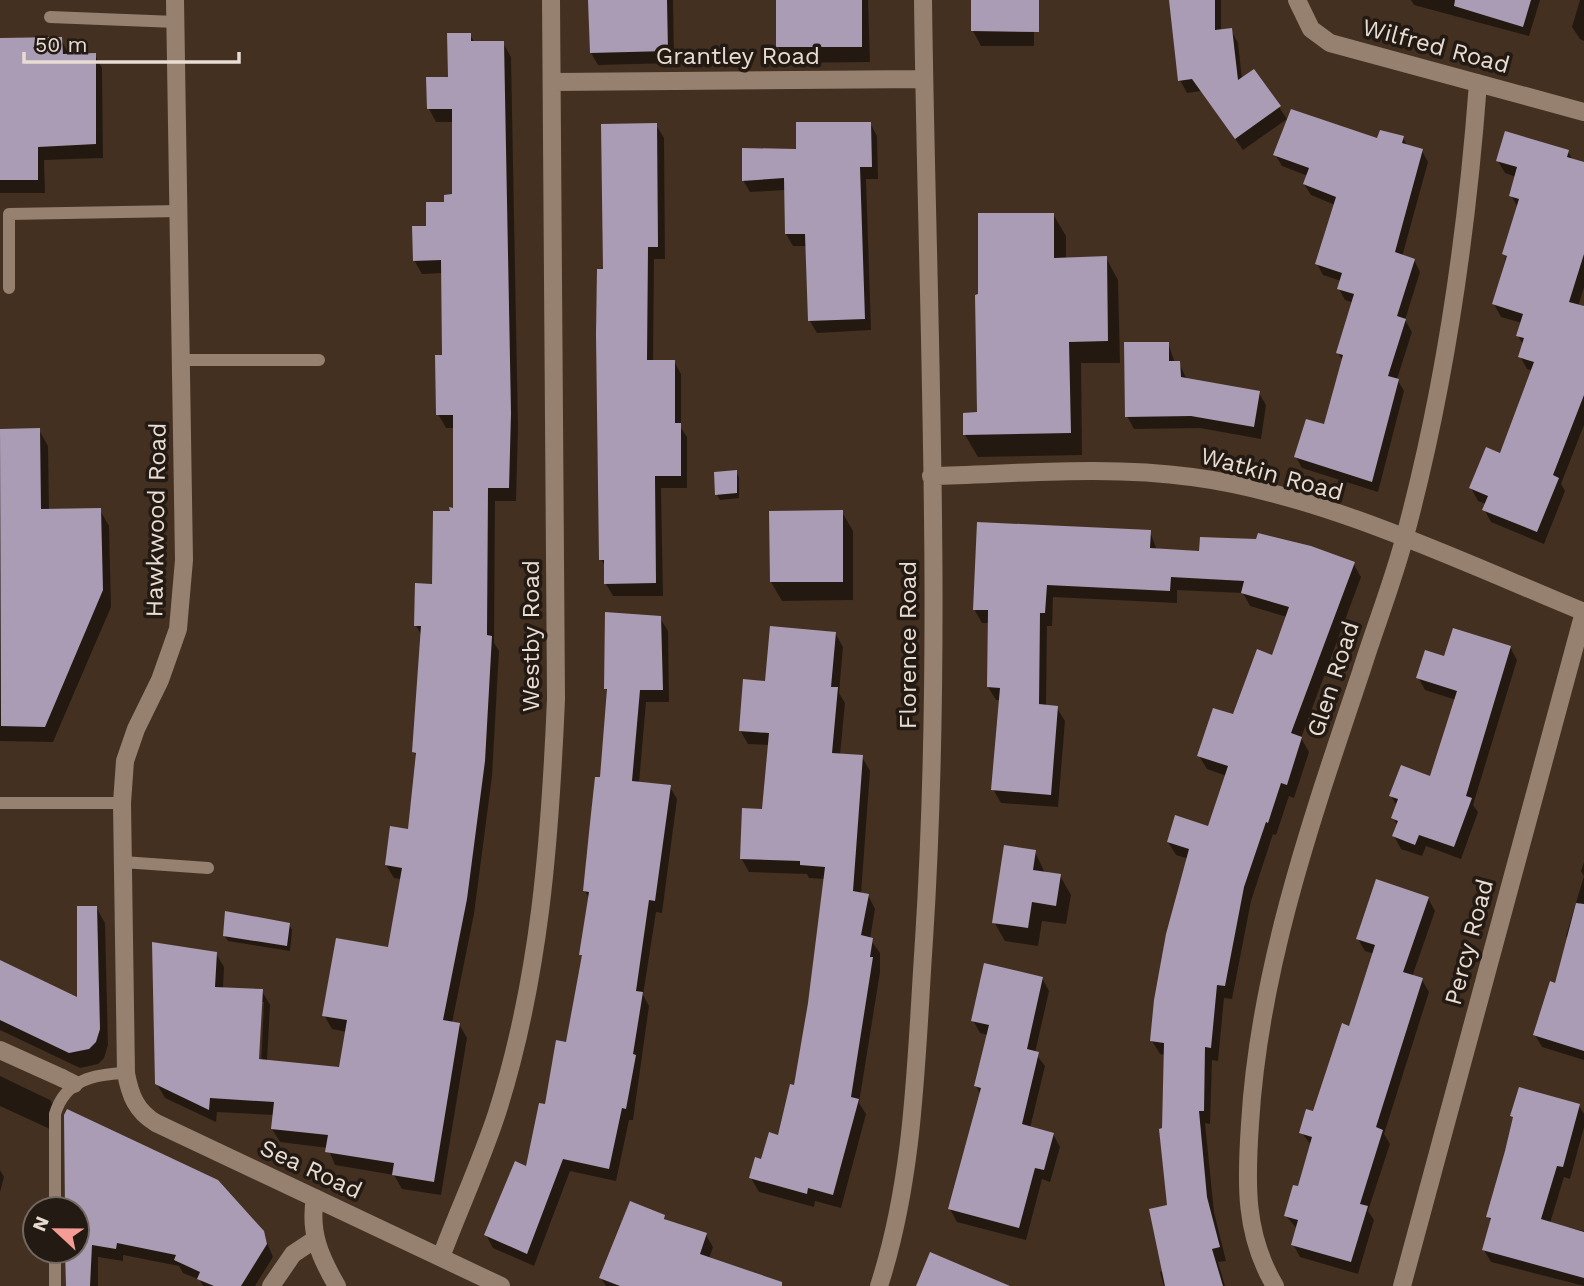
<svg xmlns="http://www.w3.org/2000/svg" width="1584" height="1286" font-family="'Work Sans',sans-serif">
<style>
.shadow{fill:#0007;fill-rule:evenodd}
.building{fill:#a99cb4}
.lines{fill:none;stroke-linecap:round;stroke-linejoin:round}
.service{stroke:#96806f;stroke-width:12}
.pedestrian{stroke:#96806f;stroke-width:18}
.minor{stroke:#96806f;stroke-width:18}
.tertiary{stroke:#96806f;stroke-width:18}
.labels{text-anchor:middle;stroke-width:7;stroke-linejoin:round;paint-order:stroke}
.street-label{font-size:24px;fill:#e8dcd3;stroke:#231a13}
</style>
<rect width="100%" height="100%" fill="#433021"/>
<!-- shadow -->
<path class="shadow" d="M597,0H673L674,63L598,65L591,53Z
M778,0H868L870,62L787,63L778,47Z
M973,0H1034V46H981L973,31Z
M1170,0H1221V31L1231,30L1238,43L1242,79L1279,107L1287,119L1243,150L1201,91L1187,93L1180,80Z
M1411,0H1540L1529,36L1414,5Z
M1580,0H1584V41L1580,39L1572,27Z
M470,35L475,43H503L511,57L518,428L516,501H495L494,643L499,651L492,776L474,914L452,1023L459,1024L467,1038L441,1195L402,1189L394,1175L335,1165L328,1148L280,1142L272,1129L274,1115L217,1112L216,1122L165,1098L157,1084L216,954L224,967L223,989L262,991L270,1005L267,1061L341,1069L347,1032L332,1029L324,1015L389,949L401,879L394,878L386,865L410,831L417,757L414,752L422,636L416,626L434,585L455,509V428H446L438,414L444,357L443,273L422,274L414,260L428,228L454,196L453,122H436L429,109L449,79ZM261,1002H264L261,1068L257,1067Z
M61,39L69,55H95L102,68L103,158L44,160L45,193H0V40Z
M870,123L877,136L878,179H866L871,330L817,333L810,321L807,246H793L786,234V190L750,192L743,180L798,151Z
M656,125L664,138L665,259H654L653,362L674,361L681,374V428L687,437V488H661L663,596H613L606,584V568L601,559L604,271Z
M1403,138L1408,147L1422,151L1428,162L1402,257L1414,260L1420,272L1405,320L1412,332L1397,379L1404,391L1378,492L1302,468L1296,457L1325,426L1343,361L1338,353L1354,303L1345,300L1339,289L1341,281L1323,275L1317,264L1335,205L1311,195L1304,184L1308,176L1282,166L1275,154Z
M1568,152L1573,160L1584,164V287L1578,307L1584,308V425L1561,484L1565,491L1544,544L1491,522L1484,509L1486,504L1478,501L1471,488L1501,455L1533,371L1527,369L1520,356L1524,346L1518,336L1522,323L1501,317L1494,304L1518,208L1511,195L1516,177L1505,173L1498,161Z
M1053,214L1066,236V259L1106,258L1118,280L1120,363H1081L1082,455L978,457L965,435L979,414L980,296Z
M1168,343L1175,363H1179L1187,380L1259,393L1266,405L1261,439L1200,428L1134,429L1127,416Z
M39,430L48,446L49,510H100L109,526L111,607L53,742L0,741V431Z
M736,472L739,477V498L720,500L717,495Z
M842,512L853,531V600L782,601L771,582Z
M1150,532L1157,550L1353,563L1361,577L1301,738L1309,752L1294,798L1289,796L1276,835L1273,834L1251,901L1232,999L1224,998L1218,1061L1212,1060L1210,1124L1205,1123L1214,1212L1226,1261L1218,1262L1225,1286H1164L1160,1272L1164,1271L1169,1207L1163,1130L1165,1055L1160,1054L1152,1041L1189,859L1176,855L1168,842L1210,829L1227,776L1207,769L1199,756L1234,716L1273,657L1287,617L1250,606L1243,593L1177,590V603L1053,597L1052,626H1047L1046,707L1057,708L1065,721L1058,807L1001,803L993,789L1000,700H996L988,687L989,623H982L974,609Z
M660,618L668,631L669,702H646L639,783L670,787L677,799L662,913L656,912L643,995L649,1006L633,1120H629L616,1181L570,1171L534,1266L493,1248L486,1235L527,1168L567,1044L583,958L589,898L585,891L601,779L609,694L606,689Z
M835,633L843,647L839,693L845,703L840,755L862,757L870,771L861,894L868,895L875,909L870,939L880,953V972L859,1103L866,1114L841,1208L815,1201L814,1207L759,1192L751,1178L780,1137L795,1087L810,1004L825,879L809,878L807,874L749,872L741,858L764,811L769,745L748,744L740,730L767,683Z
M1510,647L1517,660L1473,805L1478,812L1461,859L1426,846L1422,856L1401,849L1394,836L1398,826L1393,818L1397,806L1391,796L1431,778L1456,700L1425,690L1418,677L1445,659Z
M1035,852L1045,873L1060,876L1071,895L1066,924L1042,921L1038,946L1005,941L994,922Z
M1584,862V1060L1542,1047L1535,1035L1557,985L1568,940L1566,936L1584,876L1581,871Z
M1428,898L1435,911L1412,977L1422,980L1429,992L1384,1134L1390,1144L1368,1211L1374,1220L1358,1274L1300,1257L1293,1244L1297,1229L1286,1216L1299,1188L1312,1146L1301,1132L1315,1113L1350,1028L1374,954L1365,951L1358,939Z
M96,907L105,923L108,1045L104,1058L98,1064L80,1068L0,1030V962L79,999Z
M289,924L292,930L290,951L228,941L224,935Z
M1042,978L1049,991L1035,1053L1045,1066L1030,1128L1053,1134L1060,1147L1050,1182L1042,1179L1026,1240L957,1222L950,1209L981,1095L976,1086L988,1035L980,1033L973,1020Z
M0,1076L50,1100L57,1113L50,1129L0,1106Z
M1579,1106L1584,1114V1127L1570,1179L1564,1177L1550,1223L1584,1231V1286L1491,1262L1484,1250L1492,1222L1488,1217L1514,1119L1512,1116Z
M66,1116L263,1232L273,1257L255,1286H203L200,1280L183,1273L179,1266L123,1255V1261L98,1257V1286H67V1251H77V1209H67Z
M0,1170L4,1177L0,1192Z
M664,1217L667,1222L706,1235L713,1247L709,1259L779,1286H606L601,1278Z"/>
<!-- building -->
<path class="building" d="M588,0H667L668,51L590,53Z
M776,0H862V47H776Z
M971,0H1039V32L971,31Z
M1169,0H1215V30L1232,28L1238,80L1254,69L1281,106L1235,139L1192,79L1178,81Z
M1455,0H1531L1523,27L1454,6Z
M447,33H471V41H504L511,413L509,488H488L487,635L492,636L485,761L467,899L443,1020L460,1023L434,1182L392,1175L394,1163L325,1152L328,1135L271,1129L274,1102L210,1098L209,1110L155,1084L152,942L217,952L215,987L263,989L259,1059L339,1067L347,1020L322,1016L336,938L388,947L402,868L385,865L390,826L408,829L416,753L412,752L421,626H414L415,583L432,584L433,511H450L449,507L453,508V415H436L435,355H442L441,260L413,261L412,226H426V202H444V195L452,194V109H427L426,77H448Z
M62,37L63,54L96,53V144L38,147V180H0V38Z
M1291,109L1377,138L1380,130L1404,136L1402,143L1423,149L1395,252L1415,259L1397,316L1406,319L1388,376L1399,379L1372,482L1294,457L1306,419L1324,424L1343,355L1336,353L1354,294L1337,289L1342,273L1315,264L1336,197L1303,184L1309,168L1273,155Z
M796,122H871L872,167H860L865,319L808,321L805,234H785L784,178L742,181V148L796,149Z
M657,123L658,247H648L647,360H675V423H681V476H655L656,583L604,584V560H599L596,334L597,269H603L601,124Z
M1505,131L1569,150L1567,157L1584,162V254L1569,302L1584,306V395L1553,475L1559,478L1537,532L1482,510L1488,496L1469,488L1486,447L1500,453L1534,362L1518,357L1524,338L1516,336L1523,314L1492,304L1507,256L1502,254L1519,199L1509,196L1517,167L1496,161Z
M978,213H1054V258L1107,256L1108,341L1069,342L1071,433L963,435V413L977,412L975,295L978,294Z
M1124,342H1169V361H1180L1181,377L1260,391L1254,427L1191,416L1125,417Z
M40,428L41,509L101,508L103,590L45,727L1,726L0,429Z
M737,470V493L715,495L714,472Z
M843,510V582H770L769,511Z
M977,522L1151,530L1150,548L1199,551L1200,537L1256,539L1258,533L1311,546L1355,562L1291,733L1302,737L1287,785L1281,783L1268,823L1266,822L1244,887L1225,986L1217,985L1211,1048L1205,1047L1204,1111H1199L1207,1197L1220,1247L1212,1249L1223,1286H1165L1149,1209L1167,1205L1159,1129L1162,1128L1164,1043L1150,1041L1154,1000L1166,934L1189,849L1167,842L1175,815L1208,826L1228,766L1197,756L1213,708L1233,714L1257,649L1272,655L1289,607L1241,593L1244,581L1171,577L1170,591L1047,585L1045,613H1040L1039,704L1058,706L1051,795L991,790L1000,688L987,687L988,610H973Z
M605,612L661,616L663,690H640L632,781L671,785L655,901L649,900L636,991L643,992L633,1054L636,1055L626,1109L622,1108L609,1169L563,1159L527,1254L484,1235L515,1161L526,1166L539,1103L545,1104L556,1040L566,1042L582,955H579L589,892L583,891L590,823L595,777H600L607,689H604Z
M770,626L836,632L831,687H838L832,753L863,755L853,891L869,894L861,935L873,938L870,957H873L851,1097L859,1099L833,1195L808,1188L807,1194L749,1178L755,1157L761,1159L769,1132L778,1135L790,1084L794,1085L808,1003L825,867L800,865V861L740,859L742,808L762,809L769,733L739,731L743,679L765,681Z
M1453,628L1511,646L1466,796L1472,798L1454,847L1419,835L1415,845L1392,836L1398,821L1391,818L1398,799L1389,796L1401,765L1430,776L1457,691L1416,678L1425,650L1444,656Z
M1004,845L1036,850L1033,870L1061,874L1056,906L1032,902L1028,928L992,923Z
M1376,879L1429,897L1403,972L1423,978L1376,1127L1383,1130L1360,1204L1368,1206L1351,1262L1291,1245L1298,1220L1284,1216L1293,1185L1298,1186L1312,1137L1299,1133L1306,1109L1313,1111L1342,1023L1349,1026L1375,945L1356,939Z
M1576,903L1584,904V1051L1533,1035L1550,981L1555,983Z
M77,906H97L100,1029L96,1042L89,1049L69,1053L0,1020V960L77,997Z
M225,911L290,923L287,946L223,936Z
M984,963L1043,977L1027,1049L1039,1052L1022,1124L1054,1133L1044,1170L1035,1168L1019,1228L948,1209L981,1088L974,1086L989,1025L971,1021Z
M1519,1087L1580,1104L1563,1167L1557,1166L1541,1219L1584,1232V1278L1482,1250L1491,1218L1486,1217L1505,1151L1513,1117L1510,1116Z
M67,1109L218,1180L264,1231L267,1244L241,1286H214L197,1279L200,1272L174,1260L176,1255L117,1243L116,1249L92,1245L90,1286H66L65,1251H77V1209H65L64,1115Z
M630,1201L665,1215L664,1219L707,1233L700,1254L782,1282V1286H620L599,1278Z
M930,1252L1010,1286H916Z"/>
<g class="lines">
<!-- service -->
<path class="service" d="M50,17L176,22
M9,288V214L179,211
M182,360H319
M0,803H122
M123,862L208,868
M55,1209V1114C65,1080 94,1074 126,1073
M55,1251V1286"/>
<!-- pedestrian -->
<path class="pedestrian" d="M0,1050L62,1078"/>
<!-- minor -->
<path class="minor" d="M1297,0L1311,29L1330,43L1584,112
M553,82L924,79
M931,476C1017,474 1106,465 1192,477C1322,494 1462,562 1584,612
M126,1073L122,803L125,761L136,729L160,680L178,629L184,560L175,0
M62,1078L74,1084
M315,1198C309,1232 320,1257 337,1286
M441,1257C459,1209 481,1162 497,1113C540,978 550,840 556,699L551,0
M271,1286L293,1254L314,1240
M879,1286C915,1175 916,1056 924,940C944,627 927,313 923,0
M1275,1286C1244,1234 1246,1182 1250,1124C1259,969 1312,818 1361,672C1375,627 1393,582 1405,536C1444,391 1467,232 1478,83"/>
<!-- tertiary -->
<path class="tertiary" d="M126,1073C130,1095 136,1111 156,1123L501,1286
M1402,1286L1584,612"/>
</g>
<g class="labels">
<!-- street labels -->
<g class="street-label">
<text transform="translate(1436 46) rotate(15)" y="8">Wilfred Road</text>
<text x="738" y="64">Grantley Road</text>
<text transform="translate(1272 474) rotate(15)" y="8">Watkin Road</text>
<text transform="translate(156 520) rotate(-89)" y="8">Hawkwood Road</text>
<text transform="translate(531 636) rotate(-90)" y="8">Westby Road</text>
<text transform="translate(908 645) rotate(-90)" y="8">Florence Road</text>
<text transform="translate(1333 679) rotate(-72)" y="8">Glen Road</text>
<text transform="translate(1469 942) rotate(-75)" y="8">Percy Road</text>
<text transform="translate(311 1169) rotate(25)" y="8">Sea Road</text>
</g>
</g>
<!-- north arrow -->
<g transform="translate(56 1230) rotate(292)"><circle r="33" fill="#231a13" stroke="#726860" stroke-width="2"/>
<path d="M0-5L12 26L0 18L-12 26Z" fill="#f59c94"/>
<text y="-10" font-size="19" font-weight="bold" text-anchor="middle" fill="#e8dcd3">N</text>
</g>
<!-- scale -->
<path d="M24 52v10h215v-10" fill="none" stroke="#e8dcd3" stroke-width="3.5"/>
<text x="35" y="52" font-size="21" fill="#e8dcd3" stroke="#231a13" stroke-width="5" paint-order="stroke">50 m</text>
</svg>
